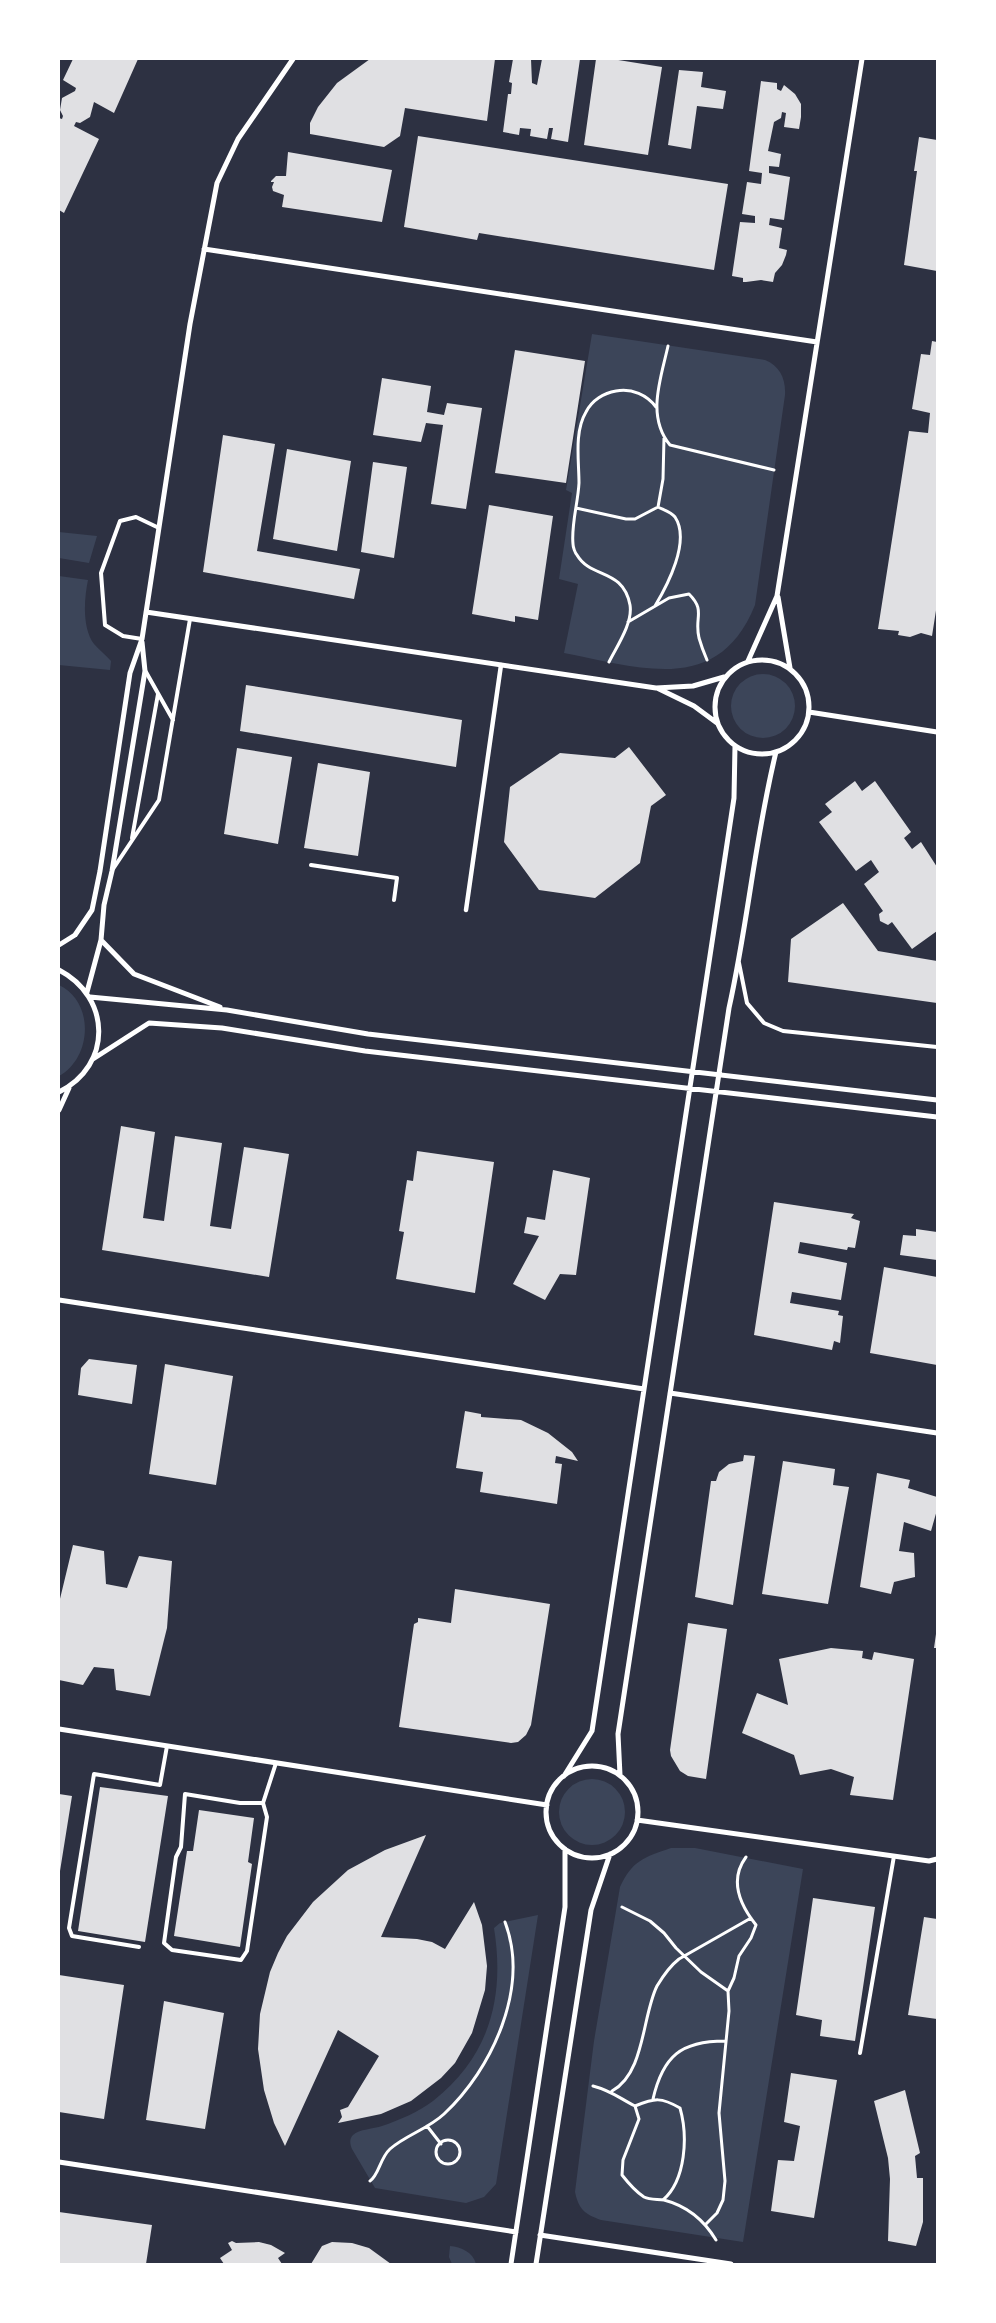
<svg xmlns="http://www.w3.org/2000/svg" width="996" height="2323" font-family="Ubuntu,sans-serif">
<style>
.green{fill:#3c4559}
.building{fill:#e0e0e3}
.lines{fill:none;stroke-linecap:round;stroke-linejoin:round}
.path{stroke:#fff;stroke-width:3}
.service{stroke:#fff;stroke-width:4}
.pedestrian{stroke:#fff;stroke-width:4.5}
.minor{stroke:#fff;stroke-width:5}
</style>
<rect width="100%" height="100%" fill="#2d3142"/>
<!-- green -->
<path class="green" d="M592,334L765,360C780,366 786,379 785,395L755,605C718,697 639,667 564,653L578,584L559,579L572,493L566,490Z
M59,532L97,536L89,563L59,558Z
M59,576L88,580C84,599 82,628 94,644C99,650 106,655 111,661L110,670L59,665Z
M731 706a32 32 0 1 1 64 0a32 32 0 1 1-64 0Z
M59,985C95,1002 92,1058 59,1076Z
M559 1812a33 33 0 1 1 66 0a33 33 0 1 1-66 0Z
M671,1848H695L803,1869L743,2242L601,2220C585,2214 579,2210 575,2192L594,2041L620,1887C632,1861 644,1857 671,1848Z
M538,1915L496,2184L484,2197L466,2203L375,2188L352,2149C350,2144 349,2139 353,2135C359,2129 374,2129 382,2126C400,2120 418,2112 433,2101C490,2056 505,1997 494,1928L500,1923Z
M450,2246C461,2247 473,2252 476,2264H452L449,2257Z"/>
<!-- building -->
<path class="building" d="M73,59H138L114,113L94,102L90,117L80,123L76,122L74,126L99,139L64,213L59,210V118L62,119L63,116L60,110L62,98L75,91L76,88L63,80Z
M370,59H495L487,121L405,108L400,136L384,147L310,134V123L318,107L337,83Z
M513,59H531L532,83L537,85L542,59H580L568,142L551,139L553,128H549L547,139L530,136L531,129L520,128L519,135L503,132L508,94H511L512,83L509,82Z
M596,59H612L662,67L648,155L584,145Z
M679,70L703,72L701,87L726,91L723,109L697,106L691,149L668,145Z
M761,81L777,83V89L781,91L784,85L795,94L801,104V117L799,129L784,127L786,113L782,112L781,118L774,122L768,151L781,154L779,167L769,166V173L790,177L784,220L770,218L769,225L782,228L779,248L787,250L786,255L782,265L775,273L773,282L761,280L746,282H743V278L732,276L740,222L755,223V216L742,214L747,182L761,184L762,173L749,171Z
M418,136L728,184L714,270L479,233L477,240L404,227Z
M919,137L937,140V271L904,265L917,171H914Z
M288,152L392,170L382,222L282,207L284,195L273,191L272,187L274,182H271V181L276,176H286Z
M932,341L937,342V604L932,636L921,633L910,637L898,635L899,631L878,629L909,431L928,433L930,413L912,409L921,354L930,355Z
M515,350L585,361L566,483L495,473Z
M382,378L431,386L427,412L444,415L447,403L482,408L466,509L431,504L443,425L426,423L421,442L373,435Z
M223,435L275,444L257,551L360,569L354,599L203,572Z
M287,449L351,461L337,551L273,539Z
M373,462L407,467L394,558L361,552Z
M489,505L553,516L538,620L515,616V622L472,614Z
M246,685L462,720L456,767L240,731Z
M629,747L666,795L651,806L640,863L595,898L539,890L504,842L510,787L560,753L615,758Z
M237,748L292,757L278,844L224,834Z
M318,763L370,772L358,856L304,848Z
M855,781L862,791L875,781L911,832L904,838L912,849L921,842L937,867V931L912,949L892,922L888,925L880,921L879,914L883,911L864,884L879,872L871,860L856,871L819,822L832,812L825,804Z
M843,903L878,951L937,961V1003L788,982L791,939Z
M121,1126L155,1132L143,1218L164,1221L175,1136L222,1143L210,1226L231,1229L244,1147L289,1154L269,1277L102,1250Z
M417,1151L494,1162L475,1293L396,1279L404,1232L399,1231L407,1180L413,1181Z
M553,1170L590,1178L576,1275L560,1274L545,1300L513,1284L539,1236L524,1233L527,1217L545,1220Z
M774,1202L854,1214L851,1218L860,1221L855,1248L848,1247L847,1250L800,1242L798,1253L847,1263L841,1300L792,1292L790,1303L839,1311L838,1315L843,1316L840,1343L834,1341L832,1350L754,1335Z
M916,1229L937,1232V1260L900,1255L903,1235L916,1236Z
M884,1267L937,1277V1365L870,1353Z
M89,1359L137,1365L132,1404L78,1395L81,1368Z
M165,1364L233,1376L216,1485L149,1474Z
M465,1411L481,1414V1417L521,1420L548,1433L572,1452L578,1461L556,1456L555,1463L562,1464L557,1504L480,1492L483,1472L456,1468Z
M744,1455L755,1456L733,1605L695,1597L711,1481H716L719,1472L729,1464L743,1461Z
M783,1461L835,1469L833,1485L849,1487L828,1604L762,1594Z
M877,1473L910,1480L908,1488L937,1497V1510L931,1531L904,1522L899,1551L914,1553L915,1577L894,1582L891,1594L860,1587Z
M73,1545L104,1551L106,1584L127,1588L139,1556L172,1561L167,1628L150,1696L116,1690L114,1669L94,1667L83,1685L59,1680V1603Z
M455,1589L550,1604L531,1725L526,1735L518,1742L511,1743L399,1727L414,1624L418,1622V1618L451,1623Z
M688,1623L727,1629L706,1779L688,1776L680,1771L671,1756L670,1750Z
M936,1634H937V1648H934Z
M831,1648L863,1651L862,1658L872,1660L874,1652L914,1659L893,1800L850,1795L854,1777L831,1769L800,1775L794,1755L742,1733L757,1693L788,1705L779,1659Z
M100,1787L168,1796L145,1942L78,1931Z
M59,1794L72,1796L60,1871H59Z
M199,1810L254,1818L248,1862L252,1864L240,1947L174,1936L187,1851H193Z
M426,1835L381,1937L417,1939L432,1942L445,1949L474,1902L482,1925L487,1966L485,1990L472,2033L455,2063L441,2078L411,2101L381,2114L338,2123L342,2117L340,2110L348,2107L379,2056L338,2030L285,2146L274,2123L264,2090L258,2049L260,2014L270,1972L278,1953L287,1936L313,1902L348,1870L385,1850Z
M813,1898L875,1907L855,2041L820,2036L822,2020L796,2015Z
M924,1917L937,1919V2019L908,2015Z
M59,1975L124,1985L104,2119L59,2112Z
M164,2001L224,2013L205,2129L146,2120Z
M791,2073L837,2080L814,2218L771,2211L778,2160L794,2161L800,2126L784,2122Z
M905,2090L920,2153L915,2156L917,2178H923V2222L916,2246L888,2241L890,2179L888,2158L874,2101Z
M59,2212L152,2225L146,2264H59Z
M232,2241L236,2243L259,2242L271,2245L285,2253L278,2258L282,2264H224L220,2258L232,2250L228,2243Z
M332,2242L352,2243L369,2248L391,2264H311L322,2246Z"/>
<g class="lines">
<!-- path -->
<path class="path" d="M668,346C661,378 646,416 670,445L774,470
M658,507L663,479L664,438
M576,508L626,519H635L658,507C664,510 671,512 675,517C691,541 667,586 655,606
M628,622L669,598L689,594C706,611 694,617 699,638C701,645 704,653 707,660
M609,662C617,646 633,623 630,605C623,568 591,579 577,555C575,553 573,547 573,544C571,525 578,503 579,483C579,461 574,432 586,412C592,400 604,393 616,391C632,388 647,395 656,407
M622,1907L650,1921L664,1933L676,1948L701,1972L728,1991
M593,2086C612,2091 619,2098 635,2106L639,2119L623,2160L622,2175C629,2184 635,2191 644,2197C650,2200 657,2199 664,2200C687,2206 704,2220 716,2240
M612,2091C645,2073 642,2016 657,1986C663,1976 670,1966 679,1959L751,1918
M653,2099C663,2056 681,2041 725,2041
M635,2106C655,2098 661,2097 680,2108C688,2136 686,2180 663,2200
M427,2126L441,2144
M436 2152a12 12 0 1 1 24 0a12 12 0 1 1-24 0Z
M370,2181C379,2175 380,2158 390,2149C406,2135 428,2129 444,2114C492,2069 530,1988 505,1922
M706,2224L717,2213L723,2200L725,2181L719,2113L729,2011L728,1991L734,1978L739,1956L751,1938L756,1925C740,1905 729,1880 746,1857"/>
<!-- service -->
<path class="service" d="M142,639L123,636L105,625L101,573L120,521L136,517L159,528
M146,672L173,720
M132,838L158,694
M311,865L397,878L394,900
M113,869L159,800L190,619
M739,963L747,1003L764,1023L783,1031L937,1047
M263,1803L267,1817L247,1951L241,1960L172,1950L164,1943L176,1857L181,1847L185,1794L240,1803H263L276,1763
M139,1947L72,1936L69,1928L94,1774L160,1785L167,1746
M860,2053L894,1856"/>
<!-- pedestrian -->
<path class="pedestrian" d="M466,910L501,665"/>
<!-- minor -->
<path class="minor" d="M204,249L817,342
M778,597L790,668
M146,612L656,688L693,686L724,677
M715 707a47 47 0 1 1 94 0a47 47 0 1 1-94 0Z
M748,661L777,596L862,59
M657,688L694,706L717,723
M809,712L937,732
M101,940L134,974L220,1007
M59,945L75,935L92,910L100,871L130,673L142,639L190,324L217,183L238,139L293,59
M59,970C111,997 113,1065 59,1092
M87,992L101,940L104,905L112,871L145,671L142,642
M90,997L227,1010L368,1034L937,1100
M93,1059L149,1023L222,1028L365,1051L937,1117
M59,1110L69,1088
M59,1300L644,1389
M670,1393L937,1433
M59,1729L547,1805
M546 1812a46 46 0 1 1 92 0a46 46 0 1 1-92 0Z
M620,1775L618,1734L729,1008C748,923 755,837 776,752
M564,1776L592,1731L734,798L735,746
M637,1820L929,1861L937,1859
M59,2162L516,2232
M540,2235L731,2264
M511,2264L565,1907V1849
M536,2264L591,1910L610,1854"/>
</g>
<!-- border -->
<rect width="996" height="2323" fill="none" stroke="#ffffff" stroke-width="120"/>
</svg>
